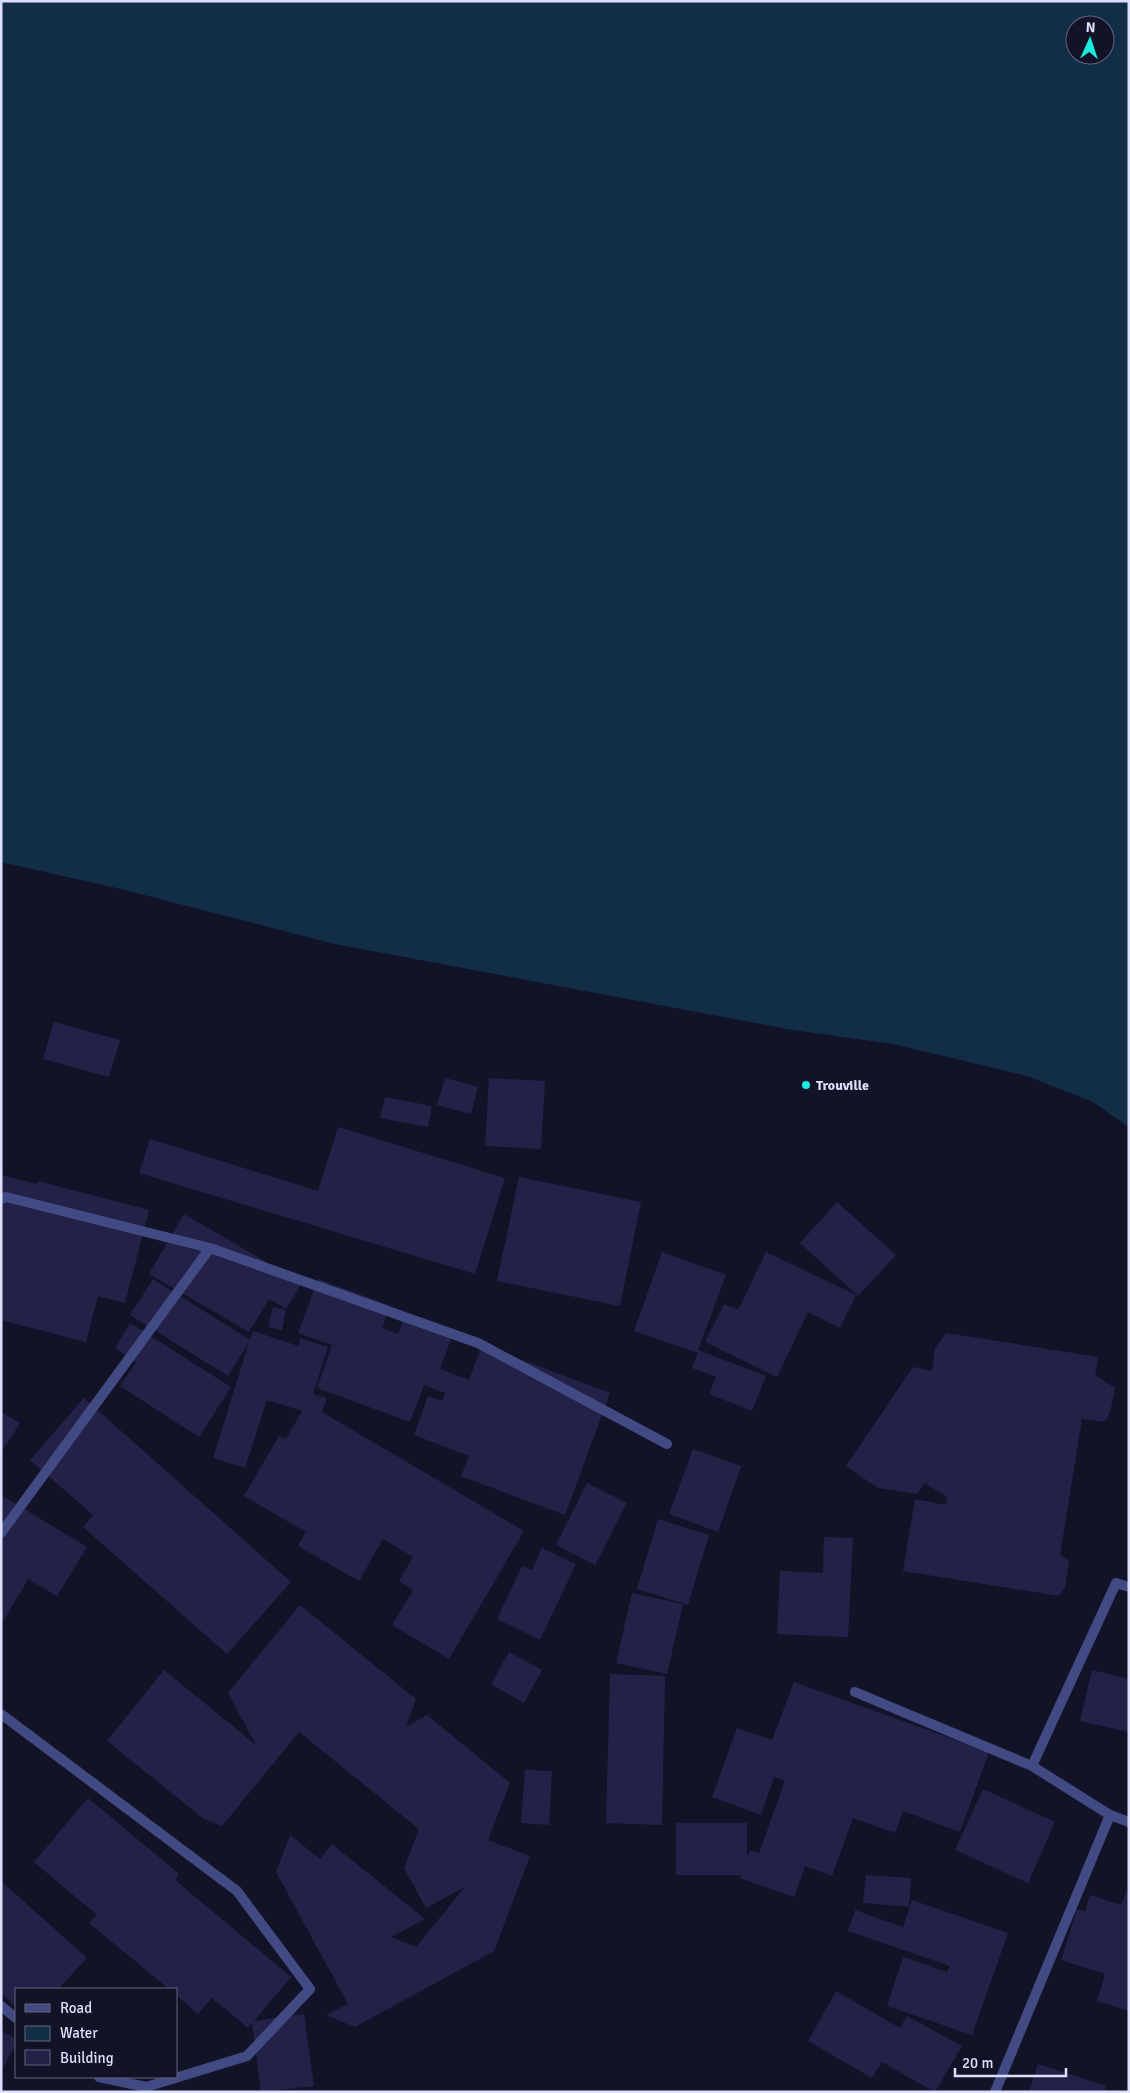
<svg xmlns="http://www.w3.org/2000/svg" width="1130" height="2093" font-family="Signika,sans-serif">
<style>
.water{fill:#122e47;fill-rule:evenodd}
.building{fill:#232148}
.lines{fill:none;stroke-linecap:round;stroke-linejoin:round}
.street{stroke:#424a83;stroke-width:10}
.poi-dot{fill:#1beadf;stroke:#131328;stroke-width:2}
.labels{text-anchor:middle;stroke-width:4.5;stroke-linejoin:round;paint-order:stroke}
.poi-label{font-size:14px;font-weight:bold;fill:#dddffc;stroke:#131328;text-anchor:start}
</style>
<rect width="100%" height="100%" fill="#131328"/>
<!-- water -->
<path class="water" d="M1,1H1129V1127L1093,1102L1027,1076L893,1044L793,1030L335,944L121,889L1,862ZM1075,25H1105V55H1075Z"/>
<!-- building -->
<path class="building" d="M54,1022L120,1040L109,1077L43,1059Z
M445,1078L478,1087L471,1114L437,1105Z
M489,1078L545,1081L541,1149L485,1146Z
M385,1097L432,1106L428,1127L380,1118Z
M338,1127L505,1178L475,1274L139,1173L150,1139L318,1191Z
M1,1175L37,1184L38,1181L149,1210L125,1303L98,1296L86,1342L1,1320Z
M519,1177L641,1202L620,1306L497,1281Z
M837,1202L896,1255L858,1296L800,1243Z
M184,1214L302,1283L286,1309L269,1299L249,1332L149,1274Z
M662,1252L726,1275L698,1350L766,1376L752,1411L709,1394L716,1377L692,1368L698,1353L634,1331Z
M766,1252L856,1295L840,1328L808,1312L777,1377L705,1342L724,1304L738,1310Z
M153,1279L250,1340L253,1331L298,1346L300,1338L328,1347L313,1394L327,1398L322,1412L524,1531L449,1659L392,1625L413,1590L399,1581L413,1557L383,1539L359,1581L298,1546L306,1532L244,1496L279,1436L286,1439L302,1411L267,1400L245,1468L213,1458L249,1342L228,1376L130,1315Z
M318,1279L391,1306L382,1328L398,1334L403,1321L451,1339L440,1369L469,1380L482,1345L610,1393L565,1515L461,1476L469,1456L414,1435L428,1396L442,1401L445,1393L424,1385L410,1422L317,1388L332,1345L298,1333Z
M273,1307L286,1310L282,1330L268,1327Z
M130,1323L231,1387L199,1437L120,1386L136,1362L115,1348Z
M946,1333L1098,1357L1095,1375L1115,1388L1110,1413L1104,1422L1082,1419L1060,1555L1069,1561L1065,1587L1059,1596L903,1571L915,1499L946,1505L947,1497L925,1483L917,1494L878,1488L846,1466L913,1367L932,1371L935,1348Z
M84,1398L291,1582L227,1654L83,1527L93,1515L30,1460Z
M1,1412L20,1423L1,1453Z
M693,1449L741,1466L718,1532L669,1514Z
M587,1483L627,1503L595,1565L556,1545Z
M1,1495L87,1547L57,1596L28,1579L4,1620L1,1618Z
M658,1519L709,1535L688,1605L637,1589Z
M824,1537L853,1538L848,1637L777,1634L780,1571L823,1573Z
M542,1548L576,1564L540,1640L497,1619L522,1566L532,1570Z
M632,1593L683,1604L667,1674L616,1663Z
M300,1605L416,1699L406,1727L427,1715L510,1783L488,1840L530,1856L494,1951L355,2027L326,2015L348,2004L276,1872L290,1835L320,1859L332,1844L425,1919L391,1937L416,1947L465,1887L426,1908L404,1868L419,1829L299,1732L222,1826L204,1819L107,1741L164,1670L256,1745L228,1693Z
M509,1652L542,1670L524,1703L491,1684Z
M1092,1670L1129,1679V1732L1080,1721Z
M610,1674L665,1676L662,1825L606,1823Z
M794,1682L989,1752L960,1832L903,1811L895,1833L853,1818L832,1876L805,1866L794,1897L740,1878L741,1875H676V1823H747V1859L750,1850L759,1853L785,1781L774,1777L761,1815L712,1797L737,1728L772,1740Z
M525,1770L552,1771L549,1825L521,1823Z
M983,1789L1055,1822L1028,1883L955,1850Z
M88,1798L179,1874L175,1880L291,1977L254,2021L304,2014L314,2086L261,2092L252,2023L248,2028L212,1998L198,2014L176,1995V1989H169L89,1923L97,1915L34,1862Z
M866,1875L911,1878L909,1907L863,1903Z
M1,1881L87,1958L58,1989H16V2007L1,1993Z
M1126,1892L1129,1893V2011L1097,2001L1105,1974L1061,1960L1077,1909L1085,1912L1090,1895L1121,1905Z
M912,1900L1008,1933L972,2035L887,2006L903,1957L947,1972L950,1966L848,1931L855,1910L903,1927Z
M836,1991L900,2028L907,2016L962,2046L935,2092L882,2062L872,2078L808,2041Z
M1,2031L16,2039V2044L1,2071Z
M1038,2064L1106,2086L1104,2092H1029Z"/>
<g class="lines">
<!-- street -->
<path class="street" d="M1,1199L6,1197L210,1248L478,1343L667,1444
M1,1533L210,1248
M855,1692L1032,1766L1110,1815L1129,1822
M1,1714L237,1891L310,1989L247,2056L146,2087L99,2077
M1032,1766L1116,1583L1129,1587
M1,2006L16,2018
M995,2092L1110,1815"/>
</g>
<!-- markers -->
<circle class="poi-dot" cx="806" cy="1085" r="5"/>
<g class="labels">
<!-- poi labels -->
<g class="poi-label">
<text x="816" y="1090">Trouville</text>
</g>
</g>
<!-- border -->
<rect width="1130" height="2093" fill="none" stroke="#dddffc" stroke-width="5"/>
<!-- legend -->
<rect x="15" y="1988" width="162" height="90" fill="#131328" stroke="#64657d"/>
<rect x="25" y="2004" width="25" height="8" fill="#424a83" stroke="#64657d"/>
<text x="60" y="2013" font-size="15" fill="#dddffc">Road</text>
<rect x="25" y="2026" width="25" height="15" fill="#122e47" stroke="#64657d"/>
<text x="60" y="2038" font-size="15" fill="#dddffc">Water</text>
<rect x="25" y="2050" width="25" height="15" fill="#232148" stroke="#64657d"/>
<text x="60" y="2063" font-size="15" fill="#dddffc">Building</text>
<!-- north arrow -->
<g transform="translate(1090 40) rotate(3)"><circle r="24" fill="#131328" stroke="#64657d"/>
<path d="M0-4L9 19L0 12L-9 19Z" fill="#1beadf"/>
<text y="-8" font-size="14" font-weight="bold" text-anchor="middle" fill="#dddffc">N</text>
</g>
<!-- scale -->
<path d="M955 2068v8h111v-8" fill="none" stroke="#dddffc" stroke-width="2.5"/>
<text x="962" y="2068" font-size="15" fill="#dddffc" stroke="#131328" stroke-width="4" paint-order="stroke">20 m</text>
</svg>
